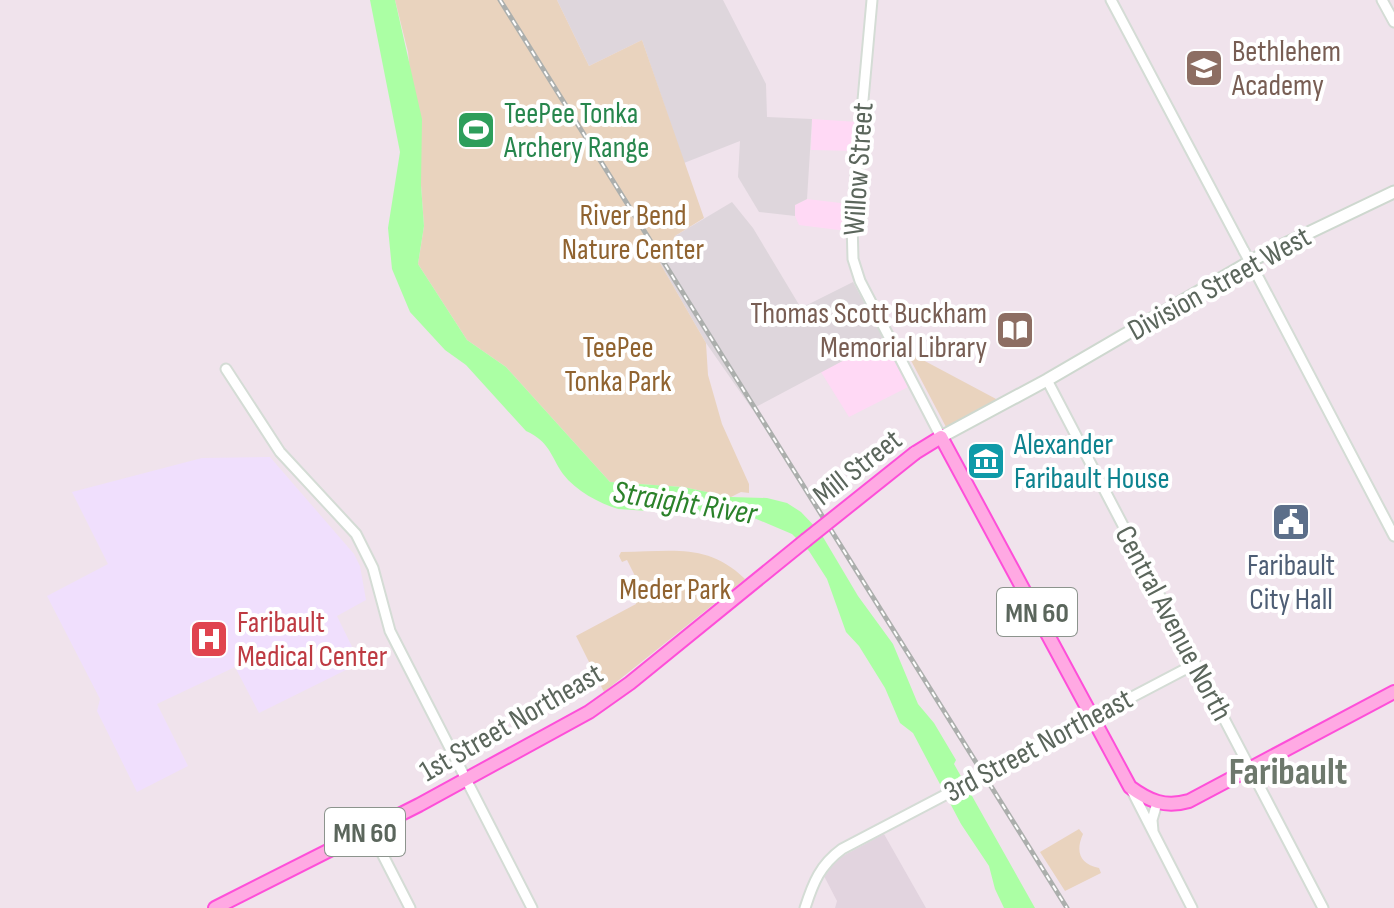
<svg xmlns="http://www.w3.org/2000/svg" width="1394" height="908" font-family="'Sofia Sans Condensed',sans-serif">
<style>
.commercial{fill:#ffd9f5}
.industrial{fill:#ded6dc}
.education{fill:#e2d4df}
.medical{fill:#f0dffd}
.green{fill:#e9d3be}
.water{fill:#abffa4}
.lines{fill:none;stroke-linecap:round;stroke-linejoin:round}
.tertiary-casing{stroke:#d4dcd5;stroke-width:13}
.secondary-casing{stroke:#ced8cf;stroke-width:15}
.primary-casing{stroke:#fe4fd9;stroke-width:16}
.tertiary{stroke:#fff;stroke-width:9}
.secondary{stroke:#fff;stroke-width:11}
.primary{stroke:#ffa9e3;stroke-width:12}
.rail-casing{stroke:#acafad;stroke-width:5}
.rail{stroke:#fff;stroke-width:2;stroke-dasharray:6;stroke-linecap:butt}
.tertiary-bridge-casing{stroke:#d4dcd5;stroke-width:13;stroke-linecap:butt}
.primary-bridge-casing{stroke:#fe4fd9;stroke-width:16;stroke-linecap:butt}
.tertiary-bridge{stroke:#fff;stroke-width:9}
.primary-bridge{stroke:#ffa9e3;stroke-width:12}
.labels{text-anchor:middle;stroke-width:8;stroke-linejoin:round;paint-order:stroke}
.shield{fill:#fff;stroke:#8c948d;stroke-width:2}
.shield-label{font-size:28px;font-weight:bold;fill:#5b665c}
.education-label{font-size:30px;fill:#785e54;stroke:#fff;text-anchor:start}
.leisure-label{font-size:30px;fill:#27864d;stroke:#fff;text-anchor:start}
.street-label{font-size:30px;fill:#5b665c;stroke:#fff}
.park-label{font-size:30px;fill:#906330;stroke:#fff}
.culture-label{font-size:30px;fill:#0d838f;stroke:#fff;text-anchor:start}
.service-label{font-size:30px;fill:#4e5e75;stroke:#fff}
.health-label{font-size:30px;fill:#be3a42;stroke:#fff;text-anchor:start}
.water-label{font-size:32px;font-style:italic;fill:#2b822a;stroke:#fff}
.district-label{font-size:38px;font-weight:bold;fill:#6d786c;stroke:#fff}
</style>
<rect width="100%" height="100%" fill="#f0e3ec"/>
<!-- commercial -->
<path class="commercial" d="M812,119L858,122L856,151L811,150Z
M807,199L849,204L847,231L799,225L795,216V205Z
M884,339L910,386L849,417L821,372Z"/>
<!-- industrial -->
<path class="industrial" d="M557,0H723L766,84L767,117L812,119L807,199L795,205V216L759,212L738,177L740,141L684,163L642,40L589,66Z
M732,202L753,228L801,308L853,282L884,339L752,409L706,343L660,263L675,236Z"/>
<!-- education -->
<path class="education" d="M884,834L926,908H835L837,901L824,876L839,858Z"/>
<!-- medical -->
<path class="medical" d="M270,457L354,554L360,566L366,600L337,616L360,663L259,713L235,667L157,704L188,766L137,792L97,711L100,699L47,596L108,564L72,492L202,458Z"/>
<!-- green -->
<path class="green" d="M395,0H557L589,66L642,40L704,218L675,236L660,263L706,343L708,375L722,424L749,484V493L741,492L731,497L683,487L610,482L506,367L467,340L418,264L424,226L421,185L408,52Z
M906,351L998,400L946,427Z
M621,552C671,552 707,542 745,579L604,692L576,636L636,604L638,594L634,585L638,582L627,560L622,562L619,556Z
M1079,829L1083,834C1075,852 1080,864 1099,868L1101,873L1065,891L1040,852Z"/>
<!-- water -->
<path class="water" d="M370,0H395L422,119L421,185L424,226L418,264L467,340L506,367L610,482L683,487L731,497L767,498L787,503L801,512L820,532L858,596L893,644L918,704L934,723L956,760L954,764L1035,908H1004L995,889L989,866L961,824L913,733L900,723L885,688L859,646L846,632L827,579L809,551L792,534L754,518L618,509C599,503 576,491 563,474C550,455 550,442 526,431L466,365L445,350L410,312L392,269L388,228L400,152Z"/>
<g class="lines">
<defs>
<path id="tertiary" d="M872,0L852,222L853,259L860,281L941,437
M1111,0L1244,251
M1382,0L1394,22
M1257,275L1394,536
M226,369L280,452L356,534L373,568L390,631L532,908
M1047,380L1323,908
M1130,787L1192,908
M370,830L410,908
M1153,831L1152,820L1157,803
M805,908C813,883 820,865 842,849L1195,664"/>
<path id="secondary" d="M941,437L1047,380L1260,256L1394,192"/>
<path id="primary" d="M915,453L941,437L1130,787C1149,801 1165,808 1189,801L1394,692
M215,908L419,805L589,712L630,683L806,540"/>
</defs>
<!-- tertiary casing -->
<use href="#tertiary" class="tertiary-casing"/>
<!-- secondary casing -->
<use href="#secondary" class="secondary-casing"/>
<!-- primary casing -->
<use href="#primary" class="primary-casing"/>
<!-- tertiary -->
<use href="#tertiary" class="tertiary"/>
<!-- secondary -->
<use href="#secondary" class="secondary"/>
<!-- primary -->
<use href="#primary" class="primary"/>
<defs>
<path id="rail" d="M500,0L1067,908"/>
</defs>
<!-- rail casing -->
<use href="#rail" class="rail-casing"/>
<!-- rail -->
<use href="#rail" class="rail"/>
<defs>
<path id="tertiary-bridge" d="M1244,251L1257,275"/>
<path id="primary-bridge" d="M806,540L915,453"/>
</defs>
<!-- tertiary-bridge casing -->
<use href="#tertiary-bridge" class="tertiary-bridge-casing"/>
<!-- primary-bridge casing -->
<use href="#primary-bridge" class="primary-bridge-casing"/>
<!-- tertiary-bridge -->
<use href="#tertiary-bridge" class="tertiary-bridge"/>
<!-- primary-bridge -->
<use href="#primary-bridge" class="primary-bridge"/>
</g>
<!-- icons -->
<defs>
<symbol id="school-square" viewBox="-11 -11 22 22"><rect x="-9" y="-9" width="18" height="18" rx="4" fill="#8d6e63" stroke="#fff"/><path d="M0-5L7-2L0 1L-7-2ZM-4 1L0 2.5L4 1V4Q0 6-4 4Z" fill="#fff"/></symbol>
<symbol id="stadium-square" viewBox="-11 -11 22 22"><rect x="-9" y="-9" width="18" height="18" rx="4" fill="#2e9e5b" stroke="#fff"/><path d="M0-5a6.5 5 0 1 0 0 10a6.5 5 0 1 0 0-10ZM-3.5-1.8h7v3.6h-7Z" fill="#fff"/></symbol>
<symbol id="library-square" viewBox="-11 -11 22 22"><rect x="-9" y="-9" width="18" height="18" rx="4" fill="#8d6e63" stroke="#fff"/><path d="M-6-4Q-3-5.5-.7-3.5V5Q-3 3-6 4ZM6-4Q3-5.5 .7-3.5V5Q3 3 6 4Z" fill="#fff"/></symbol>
<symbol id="museum-square" viewBox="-11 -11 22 22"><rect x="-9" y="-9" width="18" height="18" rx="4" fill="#0f9aa8" stroke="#fff"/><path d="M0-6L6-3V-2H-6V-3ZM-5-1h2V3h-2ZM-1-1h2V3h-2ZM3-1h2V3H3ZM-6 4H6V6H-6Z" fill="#fff"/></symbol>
<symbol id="civic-square" viewBox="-11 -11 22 22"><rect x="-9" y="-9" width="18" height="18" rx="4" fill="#5c6f8a" stroke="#fff"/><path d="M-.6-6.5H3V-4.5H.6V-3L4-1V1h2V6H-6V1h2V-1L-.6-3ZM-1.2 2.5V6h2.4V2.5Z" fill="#fff"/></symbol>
<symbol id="hospital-square" viewBox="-11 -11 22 22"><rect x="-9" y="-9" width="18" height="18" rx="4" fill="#e0444e" stroke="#fff"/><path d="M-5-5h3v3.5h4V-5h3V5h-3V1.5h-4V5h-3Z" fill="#fff"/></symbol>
</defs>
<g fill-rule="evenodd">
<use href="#school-square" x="1182" y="46" width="44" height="44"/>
<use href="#stadium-square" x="454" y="108" width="44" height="44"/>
<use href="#library-square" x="993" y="308" width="44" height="44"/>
<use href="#museum-square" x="964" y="439" width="44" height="44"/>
<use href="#civic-square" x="1269" y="500" width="44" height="44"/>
<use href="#hospital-square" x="187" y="617" width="44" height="44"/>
</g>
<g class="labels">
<!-- shield labels -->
<g class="shield">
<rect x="997" y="588" width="80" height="48" rx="6"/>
<rect x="325" y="808" width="80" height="48" rx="6"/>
</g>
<g class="shield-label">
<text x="1037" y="622">MN 60</text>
<text x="365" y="842">MN 60</text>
</g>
<!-- education labels -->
<g class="education-label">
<text x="1232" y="61">Bethlehem<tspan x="1232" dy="34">Academy</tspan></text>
<text x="987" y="323" text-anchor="end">Thomas Scott Buckham<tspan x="987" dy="34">Memorial Library</tspan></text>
</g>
<!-- leisure labels -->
<g class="leisure-label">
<text x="504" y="123">TeePee Tonka<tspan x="504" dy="34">Archery Range</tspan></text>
</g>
<!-- street labels -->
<g class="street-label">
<text transform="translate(858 169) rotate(-86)" y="10">Willow Street</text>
<text transform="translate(1219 283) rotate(-29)" y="10">Division Street West</text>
<text transform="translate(857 467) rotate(-38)" y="10">Mill Street</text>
<text transform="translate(1174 623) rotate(62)" y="10">Central Avenue North</text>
<text transform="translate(511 722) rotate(-30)" y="10">1st Street Northeast</text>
<text transform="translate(1038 745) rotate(-28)" y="10">3rd Street Northeast</text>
</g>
<!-- park labels -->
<g class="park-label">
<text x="633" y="225">River Bend<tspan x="633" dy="34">Nature Center</tspan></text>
<text x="618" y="357">TeePee<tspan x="618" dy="34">Tonka Park</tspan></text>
<text x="675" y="599">Meder Park</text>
</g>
<!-- culture labels -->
<g class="culture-label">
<text x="1014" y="454">Alexander<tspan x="1014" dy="34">Faribault House</tspan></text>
</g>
<!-- service labels -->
<g class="service-label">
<text x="1291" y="575">Faribault<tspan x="1291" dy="34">City Hall</tspan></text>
</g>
<!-- health labels -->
<g class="health-label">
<text x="237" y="632">Faribault<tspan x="237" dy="34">Medical Center</tspan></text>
</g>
<!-- water labels -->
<g class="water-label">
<text transform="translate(685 502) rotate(9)" y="11">Straight River</text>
</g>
<!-- district labels -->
<g class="district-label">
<text x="1288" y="784">Faribault</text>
</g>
</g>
</svg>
